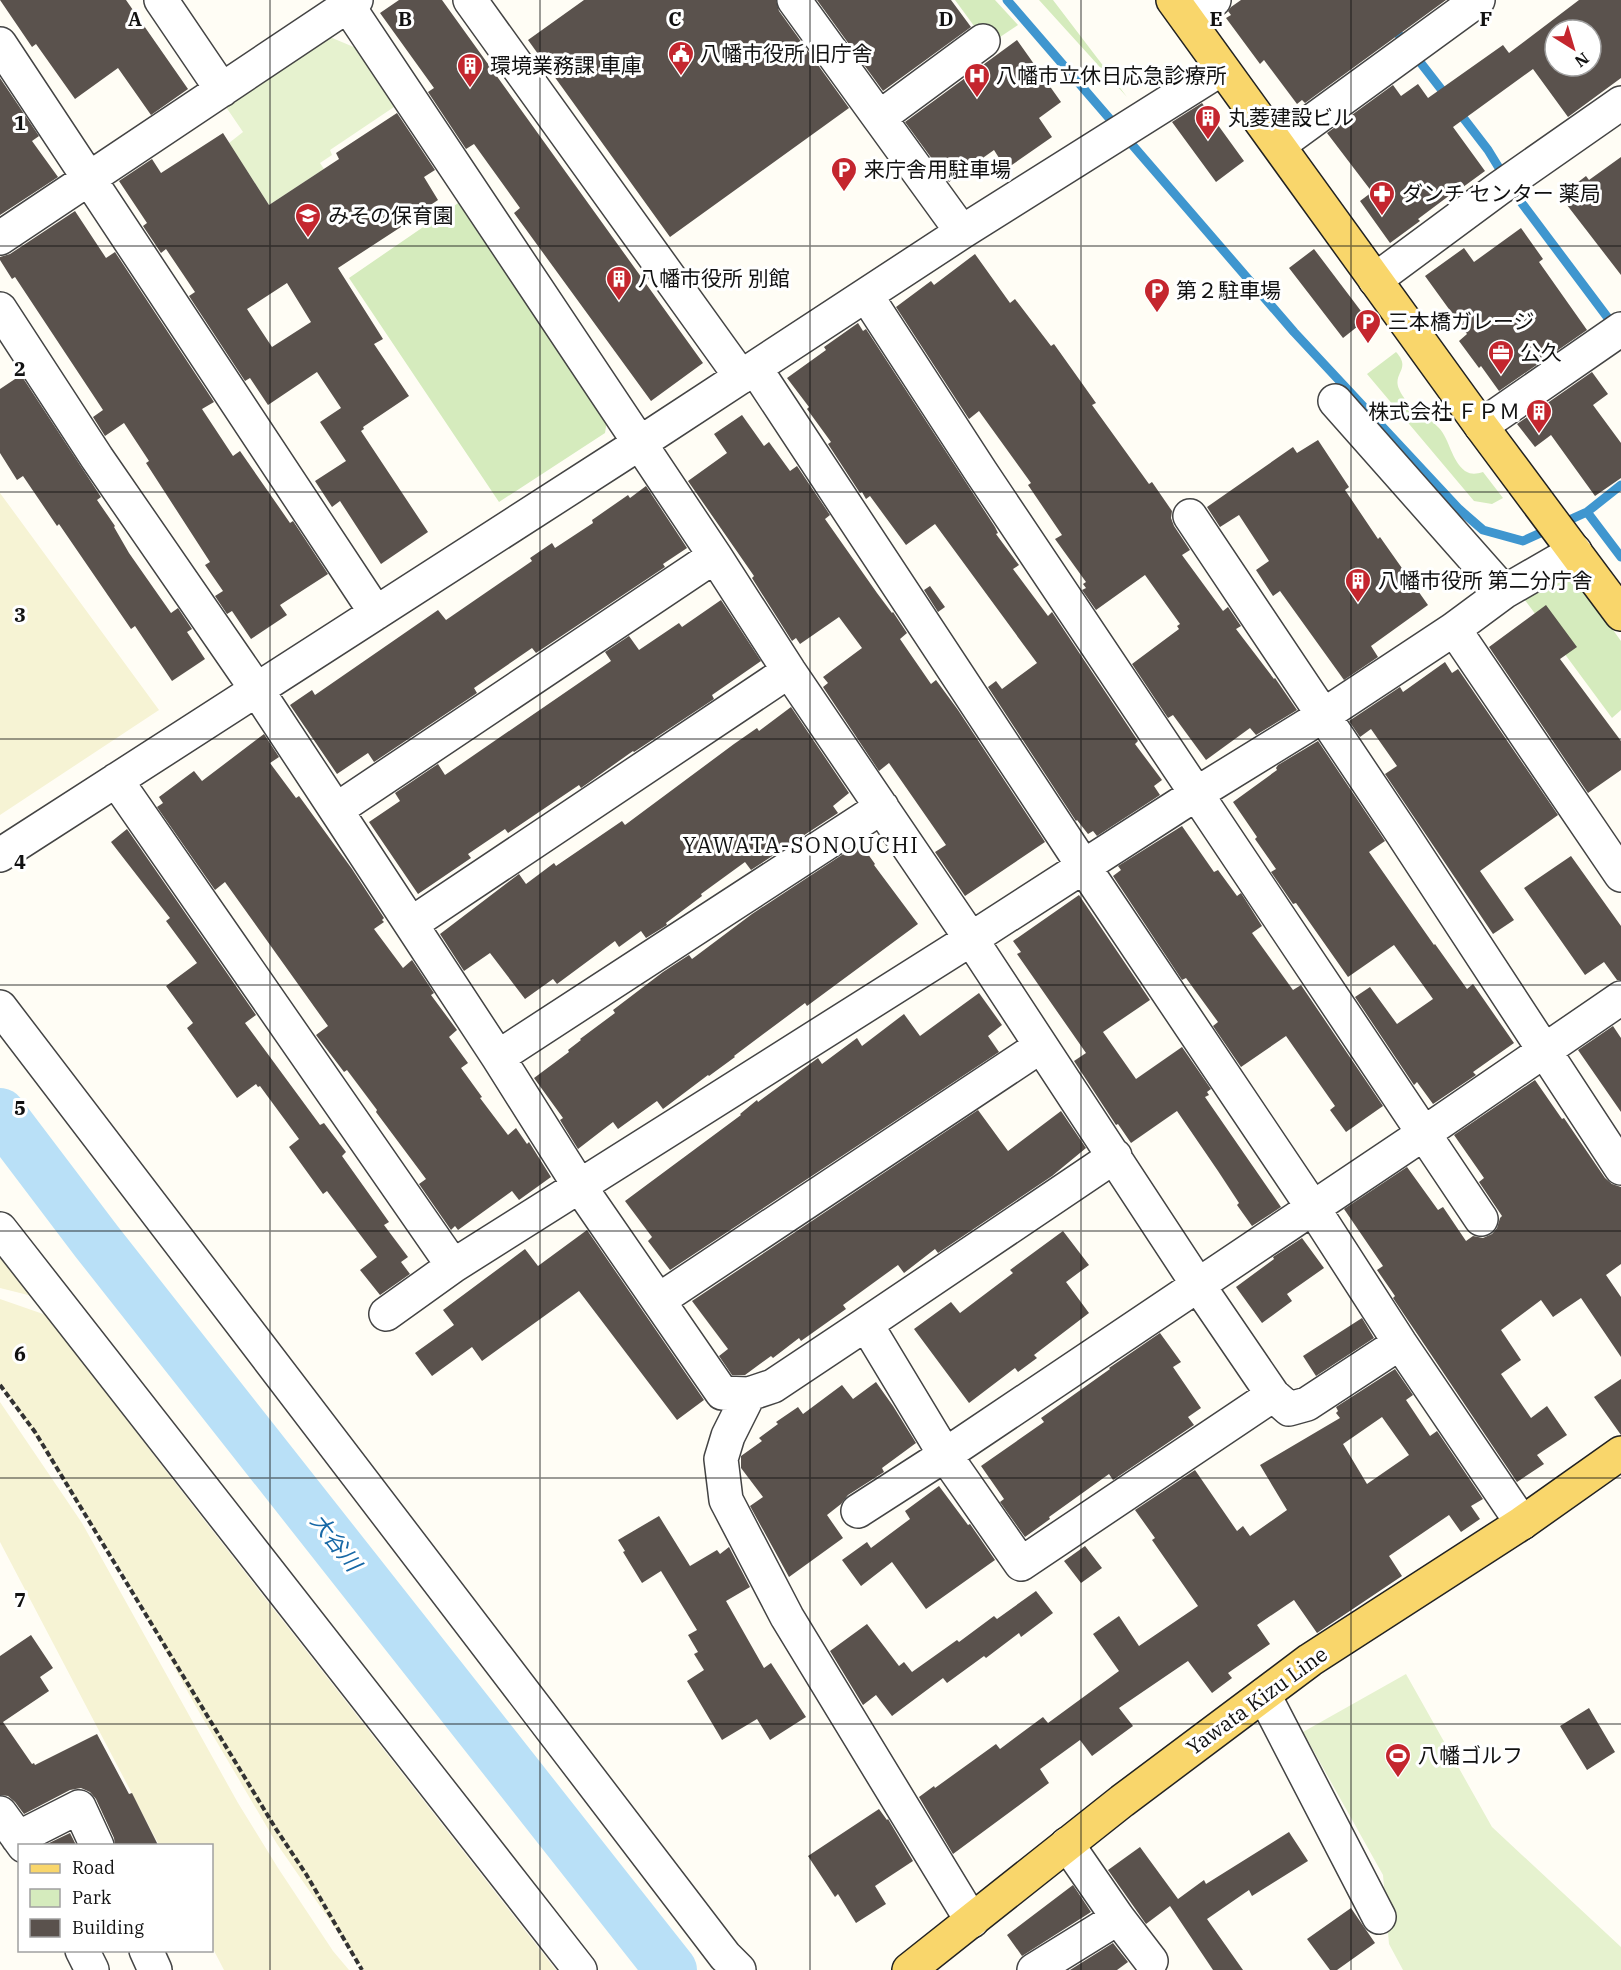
<svg xmlns="http://www.w3.org/2000/svg" width="1621" height="1970" font-family="'IBM Plex Serif','Noto Sans JP',serif">
<style>
.farmland{fill:#f6f3d4}
.green{fill:#d5ebbd}
.pitch{fill:#e6f2cf}
.lines{fill:none;stroke-linecap:round;stroke-linejoin:round}
.stream{stroke:#3f96cf;stroke-width:9}
.river{stroke:#b9e0f7;stroke-width:52}
.building{fill:#5a524d;fill-rule:evenodd}
.minor-casing{stroke:#444;stroke-width:36}
.major-casing{stroke:#222;stroke-width:36}
.path{stroke:#333;stroke-width:4;stroke-dasharray:6 3;stroke-linecap:butt}
.minor{stroke:#fff;stroke-width:33}
.major{stroke:#f9d66b;stroke-width:33}
.grid{fill:none;stroke:#111;stroke-width:1.5;stroke-opacity:0.55}
.labels{text-anchor:middle;stroke-width:6;stroke-linejoin:round;paint-order:stroke}
.poi-label{font-size:21px;fill:#111;stroke:#fff;text-anchor:start}
.street-label{font-size:21px;fill:#111;stroke:#fff}
.neighbourhood-label{font-size:22px;letter-spacing:1.5px;fill:#111;stroke:#fff}
.water-label{font-size:22px;font-style:italic;fill:#1768a6;stroke:#fff}
.grid-label{font-size:20px;text-anchor:middle;font-weight:bold;fill:#111;stroke:#fff;stroke-width:6;stroke-linejoin:round;paint-order:stroke}
</style>
<rect width="100%" height="100%" fill="#fffdf5"/>
<!-- farmland -->
<path class="farmland" d="M0,493L159,710L0,815Z
M0,1244L40,1298L0,1288Z
M0,1299L46,1315L197,1511L556,1970H364L277,1844L195,1705L124,1575L8,1394L0,1385Z
M0,1402L82,1523L238,1803L278,1868L333,1951L349,1970H224L212,1947V1846L159,1845L0,1542Z"/>
<!-- green -->
<path class="green" d="M955,0H995L1018,25L988,45Z
M1039,0H1053L1127,97Z
M464,199L608,414L605,433L499,502L349,278Z
M1396,352C1412,369 1392,373 1399,389C1407,408 1426,414 1439,428C1450,440 1451,460 1465,471C1472,475 1476,474 1483,472L1503,498L1492,504L1474,501L1367,374Z
M1577,580L1621,641V710L1612,718L1522,596L1534,587Z"/>
<!-- pitch -->
<path class="pitch" d="M330,37L356,48L394,107L330,150L332,155L320,163L324,169L269,205L229,143L243,132L226,107Z
M1406,1674L1492,1827L1621,1947V1970H1403L1389,1944L1383,1875L1303,1732Z"/>
<g class="lines">
<!-- stream -->
<path class="stream" d="M1007,0L1294,332L1459,509L1483,530L1523,541L1587,512L1621,485
M1392,26L1448,98
M1458,111L1488,150L1515,194L1614,326
M1587,512L1621,557"/>
<!-- river -->
<path class="river" d="M0,1114L97,1242L671,1970"/>
</g>
<!-- building -->
<path class="building" d="M0,0H126L188,89L151,115L118,68L75,99L36,44L32,47Z
M399,0H442L703,363L651,401L514,213L520,208L474,144L466,149L428,92L434,88L380,13Z
M584,0H776L779,11L849,108L670,237L528,40Z
M817,0H951L971,27L883,91Z
M1241,0H1446L1305,103L1302,100L1297,104L1264,60L1260,64L1226,18L1231,15L1228,11L1231,7Z
M1579,0H1621V78L1568,117L1533,69L1453,127L1485,171L1459,190L1458,189L1418,219L1420,221L1390,243L1360,201L1372,192L1327,133L1393,85L1401,96L1418,84L1428,98L1503,45L1509,53ZM1555,30H1591V66H1555Z
M1017,40L1061,102L1039,118L1052,137L1006,169L994,150L949,182L905,122Z
M0,78L39,136L32,141L58,177L0,215Z
M1202,103L1244,161L1216,182L1172,122Z
M397,113L435,170L424,177L438,200L426,208L427,210L338,268L383,339L374,344L409,396L363,427L364,429L361,431L428,532L381,564L340,501L332,507L315,481L346,461L320,422L341,408L317,372L268,405L250,378L245,381L189,296L195,292L166,249L161,253L143,226L147,223L119,181L152,159L161,173L223,133L269,205L339,159L336,153ZM287,283L311,322L272,347L247,309Z
M1621,157V275L1560,196L1586,176L1589,180Z
M75,211L106,258L115,252L214,402L202,409L233,456L240,451L290,523L293,521L328,574L280,605L287,615L251,639L232,611L227,614L215,596L223,591L205,565L210,562L146,463L149,461L124,423L105,436L93,417L103,410L15,277L12,279L0,260V257L10,254Z
M1521,228L1543,259L1539,262L1587,330L1499,391L1481,366L1479,368L1459,341L1467,334L1425,276L1464,248L1474,262Z
M1314,249L1367,319L1343,338L1289,268Z
M975,254L1010,303L1015,299L1051,346L1054,344L1096,403L1092,405L1149,484L1152,482L1172,511L1171,518L1174,526L1190,550L1182,555L1223,611L1228,607L1241,626L1236,629L1274,679L1275,678L1297,710L1256,735L1250,728L1206,760L1173,715L1168,718L1132,664L1179,629L1177,626L1180,624L1145,575L1096,610L1082,590L1086,588L1083,584L1086,582L1055,539L1062,535L1028,485L1031,483L979,411L969,419L896,307L931,281L934,285Z
M858,323L863,331L866,329L995,527L998,533L996,534L1019,565L1013,569L1048,616L1052,612L1138,741L1135,744L1162,780L1154,786L1160,795L1097,836L1093,831L1088,834L1077,820L1076,821L988,687L996,681L1002,689L1037,663L935,524L906,545L870,496L866,499L862,492L860,493L828,444L831,442L807,409L809,407L787,378L826,350L824,347Z
M1592,372L1608,394L1593,405L1621,443V478L1595,496L1551,435L1535,447L1517,424Z
M21,375L101,497L97,500L115,526L114,527L129,553L171,613L178,608L192,629L187,632L205,659L172,681L135,626L131,629L59,524L57,526L23,476L17,480L0,453V389Z
M742,415L764,446L769,442L790,471L797,466L830,515L825,519L877,593L892,613L893,612L907,633L900,639L931,684L936,680L958,710L1045,842L965,896L935,852L946,845L889,763L879,771L823,687L828,683L823,677L862,648L839,617L800,644L796,638L792,641L752,578L754,576L688,481L727,453L714,434Z
M1318,440L1349,487L1345,490L1378,539L1380,537L1428,605L1371,646L1378,657L1344,680L1280,591L1273,596L1256,570L1269,561L1239,515L1220,527L1207,507L1293,447L1297,453Z
M646,486L687,548L663,564L665,567L536,653L532,648L474,688L477,693L374,762L368,753L337,774L290,705L312,690L315,695L438,610L446,620L532,561L530,558L552,543L555,548L593,523L592,520L628,495L630,498Z
M930,586L945,607L938,612L924,590Z
M721,600L761,661L712,695L714,699L634,752L633,751L581,788L579,785L508,833L505,829L468,854L471,858L418,894L369,822L400,801L395,793L438,764L445,775L611,661L605,652L629,636L639,650L679,623L682,627Z
M1546,605L1577,647L1560,659L1621,741V770L1588,793L1489,647Z
M1445,662L1452,673L1458,669L1558,815L1480,871L1514,920L1493,934L1385,774L1397,766L1371,729L1360,737L1349,721L1400,687L1403,692Z
M791,707L849,793L833,806L838,813L751,870L745,862L701,894L702,896L666,923L667,925L646,938L641,931L619,947L615,941L557,984L553,979L525,999L490,953L464,971L440,934L519,874L526,884L554,863L556,866L622,821L625,825L734,744L757,728L759,731Z
M264,734L279,757L270,763L296,798L299,796L352,869L384,918L382,920L384,922L374,929L403,968L412,960L434,993L431,995L457,1030L449,1037L468,1063L461,1068L482,1097L480,1098L508,1135L516,1128L527,1144L529,1142L551,1177L519,1200L512,1191L458,1230L455,1226L451,1230L419,1184L426,1179L376,1112L377,1110L347,1070L344,1072L316,1035L328,1026L225,882L215,890L157,807L163,803L159,797L194,771L202,781Z
M1318,741L1385,841L1369,852L1434,945L1435,944L1467,989L1473,984L1514,1043L1473,1072L1476,1075L1433,1104L1417,1082L1414,1085L1355,997L1370,987L1397,1024L1433,999L1394,945L1348,977L1296,903L1293,904L1271,872L1276,869L1255,839L1257,837L1233,802L1277,770L1276,768L1278,765Z
M1182,826L1214,872L1218,870L1237,896L1241,893L1262,926L1252,933L1293,990L1301,985L1383,1106L1346,1132L1330,1110L1335,1106L1286,1036L1241,1067L1213,1026L1218,1022L1186,978L1182,980L1113,876L1121,870L1118,866Z
M127,829L256,1015L245,1023L320,1125L324,1123L346,1152L342,1156L389,1222L384,1225L408,1257L401,1262L410,1274L380,1295L360,1270L377,1257L327,1191L323,1194L289,1147L299,1139L260,1086L258,1087L256,1084L237,1098L187,1028L193,1023L166,986L197,963L166,921L170,918L111,842Z
M860,843L875,864L874,865L918,924L807,1006L805,1003L734,1056L735,1057L709,1076L708,1075L663,1109L657,1101L618,1129L613,1122L578,1149L560,1120L563,1118L534,1078L569,1052L568,1050L581,1040L580,1039L615,1013L613,1010L663,972L689,955L692,959L752,914Z
M1571,856L1621,926V980H1617L1604,962L1585,975L1524,888Z
M1079,895L1150,1000L1103,1032L1136,1079L1182,1047L1211,1089L1207,1092L1209,1095L1205,1097L1281,1207L1252,1226L1237,1205L1239,1203L1218,1171L1177,1111L1131,1143L1118,1124L1116,1125L1074,1061L1086,1053L1017,954L1021,952L1013,941Z
M979,993L1002,1025L988,1036L999,1052L670,1270L648,1241L652,1237L625,1201L741,1115L740,1114L757,1100L758,1102L818,1058L822,1064L857,1038L862,1046L904,1014L920,1036Z
M1613,1026L1621,1038V1112L1578,1050Z
M1535,1080L1562,1119L1564,1118L1605,1178L1612,1184L1621,1187V1264L1606,1275L1621,1297V1357L1581,1298L1553,1317L1541,1300L1501,1330L1521,1360L1501,1374L1531,1418L1547,1406L1567,1435L1537,1455L1544,1464L1517,1482L1393,1298L1395,1296L1377,1270L1383,1266L1344,1209L1407,1167L1438,1210L1443,1207L1466,1241L1473,1236L1483,1238L1492,1234L1497,1228L1500,1218L1502,1216L1479,1182L1484,1178L1454,1135Z
M978,1110L1008,1151L1061,1111L1086,1148L1052,1176L938,1253L935,1249L904,1273L898,1265L843,1305L846,1309L801,1341L799,1338L773,1358L771,1356L745,1375H732L719,1356L728,1349L692,1301Z
M587,1230L704,1400L677,1420L579,1291L482,1361L472,1347L432,1376L415,1353L454,1325L443,1310L525,1249L538,1266Z
M1063,1231L1089,1265L1066,1282L1089,1313L1034,1355L1037,1358L1018,1372L1015,1368L969,1403L914,1329L951,1302L960,1313L1013,1273L1010,1270Z
M1302,1238L1324,1268L1287,1294L1292,1301L1262,1323L1236,1287L1274,1259L1273,1257Z
M1362,1318L1374,1338L1316,1376L1303,1356Z
M1160,1333L1181,1362L1173,1367L1201,1408L1188,1417L1194,1425L1113,1480L1109,1474L1049,1517L1050,1519L1025,1537L1000,1502L1004,1499L981,1466L1044,1422L1041,1418L1110,1369L1109,1368Z
M1395,1369L1413,1395L1406,1400L1430,1436L1437,1431L1483,1499L1471,1506L1480,1519L1461,1532L1449,1515L1389,1556L1402,1576L1317,1633L1294,1600L1257,1625L1270,1644L1228,1673L1232,1678L1212,1693L1188,1661L1119,1708L1133,1726L1092,1756L1080,1740L1040,1769L1049,1783L953,1854L919,1797L934,1786L935,1788L996,1744L1000,1749L1043,1717L1048,1723L1119,1671L1093,1634L1119,1616L1139,1646L1198,1606L1152,1540L1155,1538L1135,1510L1195,1470L1237,1531L1243,1526L1250,1536L1287,1510L1260,1465L1340,1418L1336,1413L1338,1411L1336,1407ZM1382,1417L1409,1455L1367,1484L1343,1444Z
M1621,1379V1435L1594,1397Z
M876,1382L893,1406L916,1443L882,1468L884,1472L848,1495L841,1504L827,1515L843,1538L789,1577L750,1506L763,1497L741,1468V1456L762,1441L759,1438L778,1424L776,1422L798,1407L803,1414L842,1385L853,1399Z
M939,1486L968,1525L970,1524L995,1560L926,1609L892,1562L861,1586L842,1560L867,1542L871,1548L910,1519L905,1511Z
M659,1516L690,1566L717,1550L720,1554L729,1547L750,1587L726,1601L764,1668L771,1663L806,1717L770,1740L757,1719L722,1740L687,1681L704,1670L694,1654L698,1652L688,1635L697,1630L661,1571L642,1583L623,1552L625,1551L618,1540Z
M1085,1546L1102,1568L1081,1583L1064,1561Z
M1036,1591L1053,1613L1021,1637L1019,1633L986,1658L984,1656L947,1683L943,1678L892,1716L876,1695L863,1705L830,1651L867,1624L899,1666L904,1662L912,1672L957,1640L959,1642L994,1616L997,1619Z
M31,1635L53,1668L40,1677L49,1691L3,1722L32,1764L34,1763L35,1765L97,1734L129,1794L132,1793L158,1845H115L114,1838L96,1799L90,1792L81,1788L70,1790L24,1814L15,1802L8,1796L0,1795V1656Z
M1589,1708L1615,1752L1587,1770L1560,1726Z
M879,1809L887,1820L888,1819L913,1861L875,1886L886,1904L856,1923L838,1894L835,1897L808,1856Z
M1289,1832L1308,1861L1252,1896L1249,1890L1207,1919L1243,1970H1213L1170,1906L1146,1924L1108,1870L1140,1847L1178,1899L1204,1880L1206,1884Z
M70,1833L76,1845H45Z
M1073,1885L1091,1912L1022,1956L1007,1935Z
M1351,1908L1375,1943L1337,1970H1330L1307,1939Z
M1113,1943L1128,1962L1117,1970H1070Z"/>
<g class="lines">
<defs>
<path id="minor" d="M161,0L222,90
M470,0L741,377
M794,0L962,232
M1188,20L1214,0
M0,44L376,613
M880,117L983,41
M1279,145L1478,0
M0,238L356,0
M1375,280L1498,189L1621,103
M866,295L981,472L1481,1219
M0,309L97,458L257,690L336,810L498,1057L580,1187L722,1393L749,1394L773,1386L866,1324L945,1455L1021,1564L1273,1395L1198,1285L971,939L789,671L715,556L344,0
M755,368L1084,867L1313,1208L1400,1343L1522,1523
M1335,401L1504,592
M1481,426L1621,329
M1190,516L1402,833L1621,1168
M1454,629L1621,875
M116,780L453,1266
M336,810L715,556
M0,855L640,443L962,232L1221,69
M411,924L789,671
M0,1007L725,1956L739,1970
M498,1057L882,807
M0,1229L580,1970
M659,1300L1041,1046
M386,1314L453,1266L971,939L1196,794L1324,715L1454,629L1504,592L1575,551
M866,1324L1115,1156
M749,1394L728,1436L721,1459L726,1500L787,1617L972,1921
M1273,1395L1289,1409L1307,1404L1400,1343
M858,1511L945,1455L1423,1134L1621,998
M1264,1695L1379,1917
M0,1813L24,1846
M18,1838L79,1807L97,1846
M1067,1844L1118,1918L1151,1961
M82,1950L92,1970
M146,1950L155,1970
M1034,1970L1118,1918"/>
<path id="major" d="M1173,0L1481,426L1621,614
M909,1970L1122,1801L1310,1660L1522,1523L1621,1453"/>
</defs>
<!-- minor casing -->
<use href="#minor" class="minor-casing"/>
<!-- major casing -->
<use href="#major" class="major-casing"/>
<!-- path -->
<path class="path" d="M0,1385L35,1432L276,1829L306,1874L362,1970"/>
<!-- minor -->
<use href="#minor" class="minor"/>
<!-- major -->
<use href="#major" class="major"/>
</g>
<!-- grid -->
<path class="grid" d="M270,0V1970M540,0V1970M810,0V1970M1081,0V1970M1351,0V1970M0,246H1621M0,492H1621M0,739H1621M0,985H1621M0,1231H1621M0,1478H1621M0,1724H1621"/>
<!-- icons -->
<defs>
<symbol id="civic-pin" viewBox="-11 -11 22 30"><path d="M0 17L-7.5 6A9.5 9.5 0 1 1 7.5 6Z" fill="#c4262e" stroke="#fff"/><path d="M-.6-6.5H3V-4.5H.6V-3L4-1V1h2V6H-6V1h2V-1L-.6-3ZM-1.2 2.5V6h2.4V2.5Z" fill="#fff"/></symbol>
<symbol id="building-pin" viewBox="-11 -11 22 30"><path d="M0 17L-7.5 6A9.5 9.5 0 1 1 7.5 6Z" fill="#c4262e" stroke="#fff"/><path d="M-4-6H4V6H1V3H-1V6H-4ZM-2.5-4.3h1.7v1.8h-1.7ZM.8-4.3h1.7v1.8H.8ZM-2.5-1h1.7V.8h-1.7ZM.8-1h1.7V.8H.8Z" fill="#fff"/></symbol>
<symbol id="hospital-pin" viewBox="-11 -11 22 30"><path d="M0 17L-7.5 6A9.5 9.5 0 1 1 7.5 6Z" fill="#c4262e" stroke="#fff"/><path d="M-5-5h3v3.5h4V-5h3V5h-3V1.5h-4V5h-3Z" fill="#fff"/></symbol>
<symbol id="parking-pin" viewBox="-11 -11 22 30"><path d="M0 17L-7.5 6A9.5 9.5 0 1 1 7.5 6Z" fill="#c4262e" stroke="#fff"/><path d="M-3.5-5.5H1a3.5 3.5 0 0 1 0 7H-1V5.5H-3.5ZM-1-3.4V-.6H.8a1.4 1.4 0 0 0 0-2.8Z" fill="#fff"/></symbol>
<symbol id="pharmacy-pin" viewBox="-11 -11 22 30"><path d="M0 17L-7.5 6A9.5 9.5 0 1 1 7.5 6Z" fill="#c4262e" stroke="#fff"/><path d="M-2-6h4v4h4v4h-4v4h-4v-4h-4v-4h4Z" fill="#fff"/></symbol>
<symbol id="school-pin" viewBox="-11 -11 22 30"><path d="M0 17L-7.5 6A9.5 9.5 0 1 1 7.5 6Z" fill="#c4262e" stroke="#fff"/><path d="M0-5L7-2L0 1L-7-2ZM-4 1L0 2.5L4 1V4Q0 6-4 4Z" fill="#fff"/></symbol>
<symbol id="office-pin" viewBox="-11 -11 22 30"><path d="M0 17L-7.5 6A9.5 9.5 0 1 1 7.5 6Z" fill="#c4262e" stroke="#fff"/><path d="M-6-3h4V-5.5h4V-3h4V5H-6ZM-1-4.5V-3h2v-1.5ZM-6 0V1H6V0Z" fill="#fff"/></symbol>
<symbol id="stadium-pin" viewBox="-11 -11 22 30"><path d="M0 17L-7.5 6A9.5 9.5 0 1 1 7.5 6Z" fill="#c4262e" stroke="#fff"/><path d="M0-5a6.5 5 0 1 0 0 10a6.5 5 0 1 0 0-10ZM-3.5-1.8h7v3.6h-7Z" fill="#fff"/></symbol>
</defs>
<g fill-rule="evenodd">
<use href="#civic-pin" x="666" y="39" width="30" height="40"/>
<use href="#building-pin" x="455" y="51" width="30" height="40"/>
<use href="#hospital-pin" x="962" y="61" width="30" height="40"/>
<use href="#building-pin" x="1193" y="103" width="30" height="40"/>
<use href="#parking-pin" x="829" y="155" width="30" height="40"/>
<use href="#pharmacy-pin" x="1367" y="179" width="30" height="40"/>
<use href="#school-pin" x="293" y="201" width="30" height="40"/>
<use href="#building-pin" x="604" y="264" width="30" height="40"/>
<use href="#parking-pin" x="1142" y="276" width="30" height="40"/>
<use href="#parking-pin" x="1353" y="307" width="30" height="40"/>
<use href="#office-pin" x="1486" y="338" width="30" height="40"/>
<use href="#building-pin" x="1524" y="397" width="30" height="40"/>
<use href="#building-pin" x="1343" y="566" width="30" height="40"/>
<use href="#stadium-pin" x="1383" y="1741" width="30" height="40"/>
</g>
<g class="labels">
<!-- poi labels -->
<g class="poi-label">
<text x="700" y="61">八幡市役所 旧庁舎</text>
<text x="490" y="73">環境業務課 車庫</text>
<text x="996" y="83">八幡市立休日応急診療所</text>
<text x="1228" y="125">丸菱建設ビル</text>
<text x="864" y="177">来庁舎用駐車場</text>
<text x="1402" y="201">ダンチ センター 薬局</text>
<text x="328" y="223">みその保育園</text>
<text x="638" y="286">八幡市役所 別館</text>
<text x="1176" y="298">第２駐車場</text>
<text x="1388" y="329">三本橋ガレージ</text>
<text x="1520" y="360">公久</text>
<text x="1520" y="419" text-anchor="end">株式会社 ＦＰＭ</text>
<text x="1378" y="588">八幡市役所 第二分庁舎</text>
<text x="1418" y="1763">八幡ゴルフ</text>
</g>
<!-- street labels -->
<g class="street-label">
<text transform="translate(1257 1701) rotate(-36)" y="7">Yawata Kizu Line</text>
</g>
<!-- neighbourhood labels -->
<g class="neighbourhood-label">
<text x="801" y="853">YAWATA-SONOUCHI</text>
</g>
<!-- water labels -->
<g class="water-label">
<text transform="translate(336 1542) rotate(52)" y="8">大谷川</text>
</g>
</g>
<g class="grid-label">
<text x="135" y="26">A</text>
<text x="405" y="26">B</text>
<text x="675" y="26">C</text>
<text x="946" y="26">D</text>
<text x="1216" y="26">E</text>
<text x="1486" y="26">F</text>
<text x="20" y="130">1</text>
<text x="20" y="376">2</text>
<text x="20" y="622">3</text>
<text x="20" y="869">4</text>
<text x="20" y="1115">5</text>
<text x="20" y="1361">6</text>
<text x="20" y="1607">7</text>
</g>
<!-- legend -->
<rect x="18" y="1844" width="195" height="108" fill="#ffffff" stroke="#a0a0a0" stroke-width="1.5"/>
<rect x="30" y="1864" width="30" height="9" fill="#f9d66b" stroke="#a0a0a0" stroke-width="1.5"/>
<text x="72" y="1874" font-size="18" fill="#111111">Road</text>
<rect x="30" y="1889" width="30" height="18" fill="#d5ebbd" stroke="#a0a0a0" stroke-width="1.5"/>
<text x="72" y="1904" font-size="18" fill="#111111">Park</text>
<rect x="30" y="1919" width="30" height="18" fill="#5a524d" stroke="#a0a0a0" stroke-width="1.5"/>
<text x="72" y="1934" font-size="18" fill="#111111">Building</text>
<!-- north arrow -->
<g transform="translate(1573 48) rotate(143)"><circle r="28" fill="#ffffff" stroke="#a0a0a0" stroke-width="1.5"/>
<path d="M0-4.5L10 22L0 15L-10 22Z" fill="#c4262e"/>
<text y="-9" font-size="16" font-weight="bold" text-anchor="middle" fill="#111111">N</text>
</g>
</svg>
